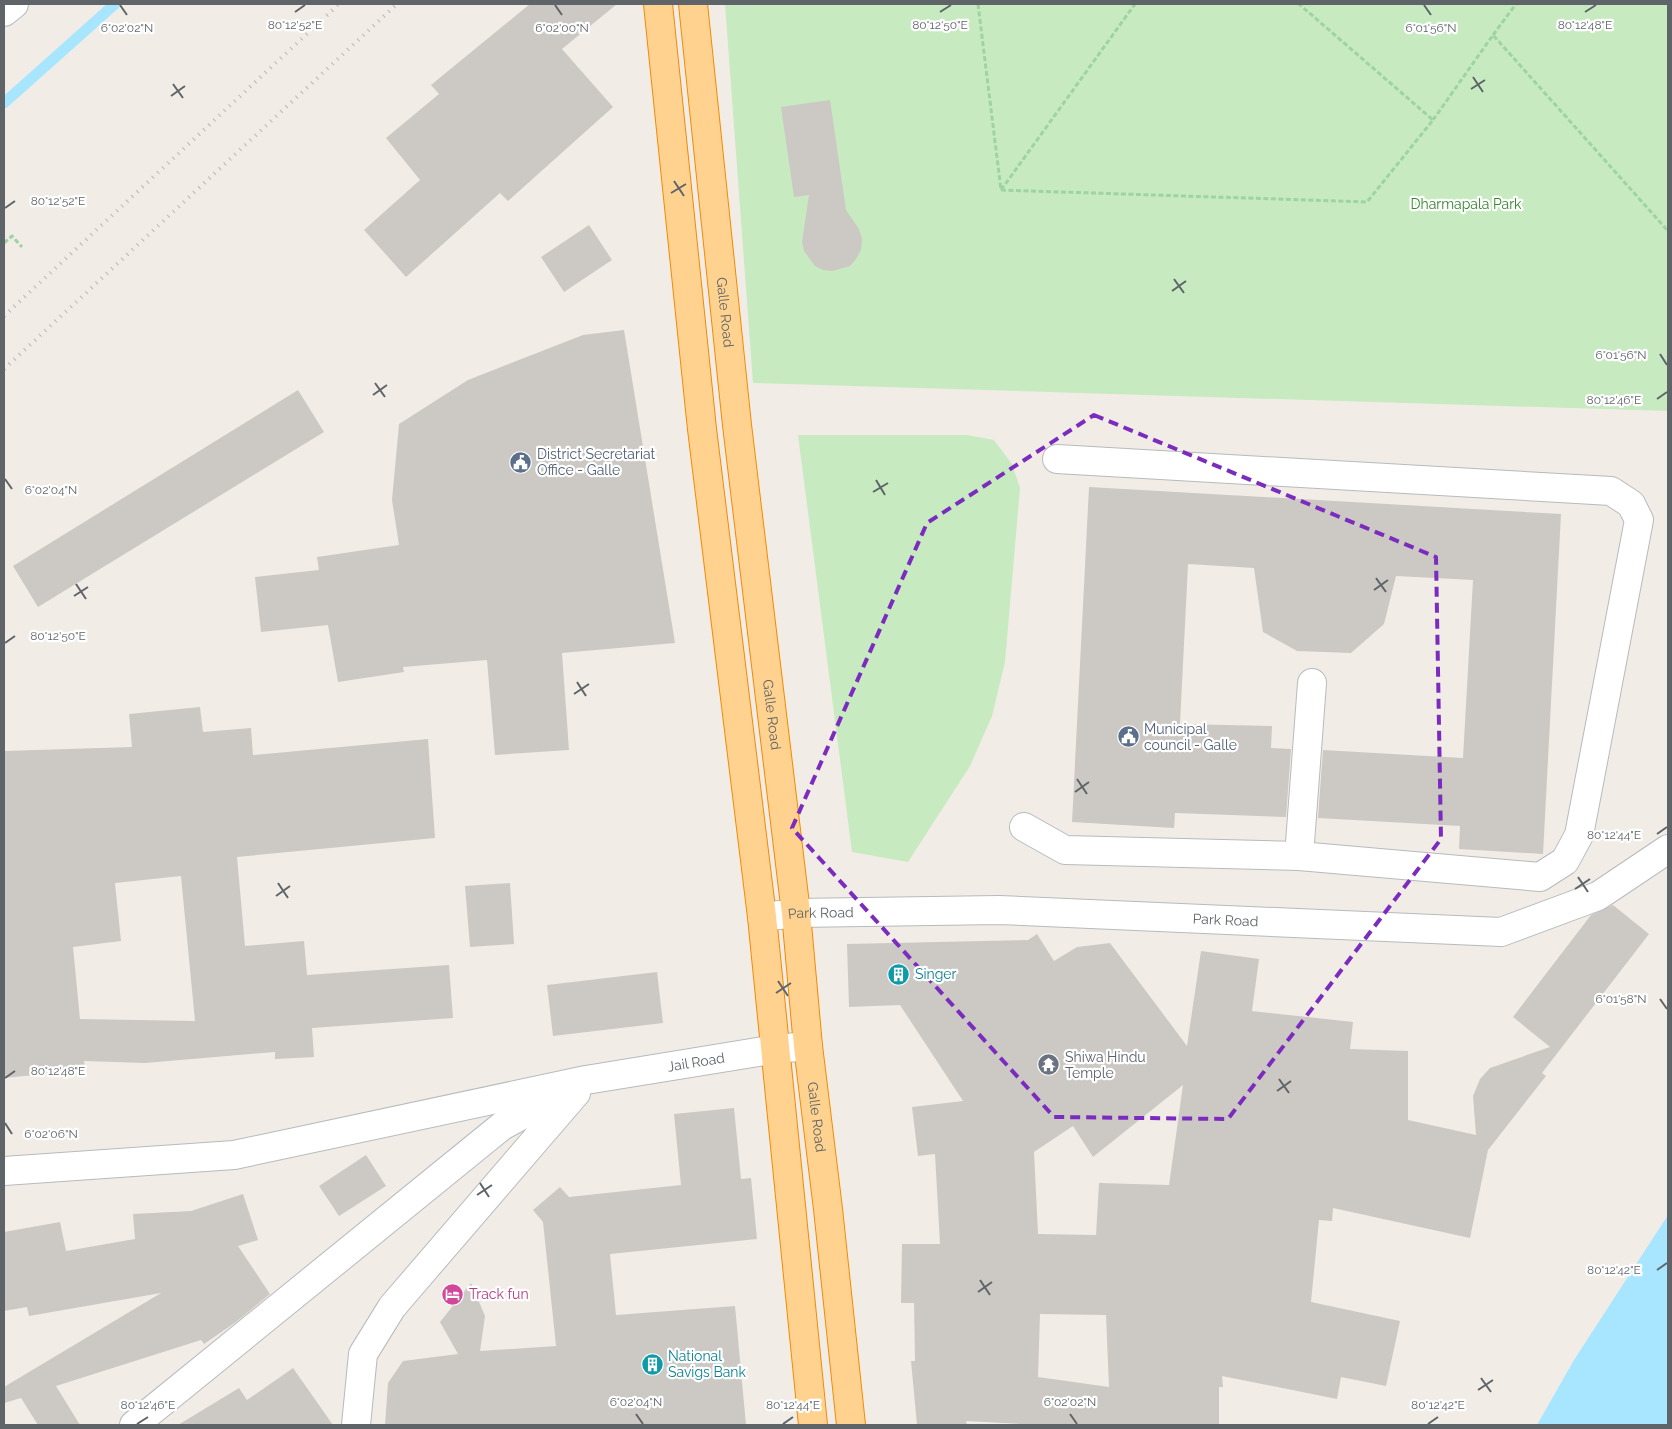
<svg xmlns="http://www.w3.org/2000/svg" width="1672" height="1429" font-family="Raleway,sans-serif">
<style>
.green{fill:#c7eac1}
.water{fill:#a8e5ff}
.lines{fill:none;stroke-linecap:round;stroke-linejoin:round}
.stream{stroke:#a8e5ff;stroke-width:11}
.building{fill:#ccc8c3;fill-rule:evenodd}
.minor-casing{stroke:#b7babe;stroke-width:30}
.highway-casing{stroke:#f78800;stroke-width:30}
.path{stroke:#9dd3a5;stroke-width:3;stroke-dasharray:5 2.5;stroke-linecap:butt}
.minor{stroke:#fff;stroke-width:28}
.highway{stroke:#ffd38f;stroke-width:28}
.rail{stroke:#b5b6b7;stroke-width:4;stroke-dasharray:1 6;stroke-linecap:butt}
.marked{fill:none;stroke:#7b2cbf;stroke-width:4;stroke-dasharray:10 6;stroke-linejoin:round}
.ticks{fill:none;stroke:#5e6468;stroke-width:2}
.labels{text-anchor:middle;stroke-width:4.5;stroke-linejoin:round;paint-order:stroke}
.park-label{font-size:14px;fill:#36862e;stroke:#fff}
.street-label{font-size:14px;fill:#5e6468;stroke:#fff}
.service-label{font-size:14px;fill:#4e5e75;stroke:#fff;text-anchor:start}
.culture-label{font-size:14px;fill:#0d838f;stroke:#fff;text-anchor:start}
.worship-label{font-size:14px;fill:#5b616d;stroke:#fff;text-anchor:start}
.hotel-label{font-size:14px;fill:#b23c85;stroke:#fff;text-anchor:start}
.ticks-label{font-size:12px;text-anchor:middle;fill:#5e6468;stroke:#fff;stroke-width:4.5;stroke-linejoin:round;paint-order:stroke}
</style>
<rect width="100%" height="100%" fill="#f1ede6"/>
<!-- green -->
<path class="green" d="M725,4H1668V411L753,383Z
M798,435H967L994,440L1012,464L1020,488L1005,662L992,716L970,766L908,862L852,852Z"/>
<!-- water -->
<path class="water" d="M1668,1215V1425H1537L1574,1360Z"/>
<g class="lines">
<!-- stream -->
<path class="stream" d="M4,103L115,4"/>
</g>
<!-- building -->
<path class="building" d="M530,4H617L562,49L613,107L508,201L500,193L406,277L364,230L420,180L386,138L439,94L431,85Z
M830,100L846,210L859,229L862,239L861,250L856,259L850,266L832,271L823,270L815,266L804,251L802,242L809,195L794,197L781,107Z
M589,225L612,260L564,292L541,257Z
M624,330L675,643L562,653L569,750L495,755L487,660L403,667L404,672L338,682L328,625L261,632L255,577L319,570L317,557L399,545L392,500L399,424L468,380L583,335Z
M298,390L324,432L38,607L13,566Z
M1089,487L1561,514L1543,854L1459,849L1460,826L1318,818L1323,750L1463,758L1473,580L1396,576L1384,624L1351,653L1297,651L1263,632L1254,568L1188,564L1180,724L1272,726L1271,748L1291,749L1286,817L1175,813L1174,828L1072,822Z
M200,707L203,732L251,728L253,755L428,739L435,838L237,857L245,946L304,941L307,975L449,965L453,1018L312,1028L314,1057L275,1059V1052L145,1063L84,1061L85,1070L4,1078V751L132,747L129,714ZM181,876L195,1021L80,1019L73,947L121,941L115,883Z
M510,883L514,944L470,947L465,886Z
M1613,905L1649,934L1542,1073L1546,1076L1488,1150L1470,1238L1333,1208L1332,1221L1319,1220L1311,1302L1400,1321L1386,1386L1341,1377L1337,1399L1222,1376L1223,1387H1219V1425H1042L966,1421L967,1425H917L911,1361H915L914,1303H901L902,1244H940L935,1154L918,1156L912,1107L963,1101L900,1005L849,1007L847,944L1028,940L1037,934L1054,961L1077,947L1110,943L1187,1046L1201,951L1259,959L1252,1011L1353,1022L1350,1049L1408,1051V1120L1476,1135L1473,1096L1480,1079L1490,1068L1550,1047L1513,1017L1591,915ZM1183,1085L1169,1185L1099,1183L1096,1235L1038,1234L1034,1152L1073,1126L1093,1157ZM1040,1314L1106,1315L1109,1387L1038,1377Z
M657,972L663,1023L553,1036L547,985Z
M734,1108L741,1179L751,1178L757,1239L610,1254L616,1315L735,1306L746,1425H385L388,1383L403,1361L458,1354L440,1322L471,1283L485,1316L480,1351L556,1346L543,1222L533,1210L560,1187L569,1197L681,1185L674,1114Z
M366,1155L386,1186L339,1216L319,1186Z
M243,1194L258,1240L238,1246L270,1294L236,1322L204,1344L201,1340L56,1386L80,1425H38L21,1398L4,1403V1387L161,1293L29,1316L27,1307L4,1311V1232L60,1222L66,1251L135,1239L133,1214L191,1211Z
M293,1368L333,1425H178L239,1388L247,1400Z"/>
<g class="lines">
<defs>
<g id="minor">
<path d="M4,12L14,4"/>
<path d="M1057,459L1611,491L1631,504L1639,520L1579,835L1565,861L1540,877L1299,856"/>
<path d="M1024,827L1065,850L1299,856L1312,683"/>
<path id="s1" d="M762,917L796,913L999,910L1501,932L1598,896L1668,849"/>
<path id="s2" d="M4,1171L234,1155L586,1080L776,1049L808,1046"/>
<path d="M134,1425L502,1126L559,1095"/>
<path d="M356,1425L363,1354L392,1307L576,1093"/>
</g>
<g id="highway">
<path d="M658,4L702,429L762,917L813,1425"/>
<path id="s3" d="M693,4L737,425L796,913L808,1046L828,1209L851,1425"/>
</g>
</defs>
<!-- minor casing -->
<use href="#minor" class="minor-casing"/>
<!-- highway casing -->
<use href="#highway" class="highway-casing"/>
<!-- path -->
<path class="path" d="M978,4L1001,190L1135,4
M1493,35L1516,4
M1433,120L1493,35L1668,231
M1001,190L1367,202L1433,120L1299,4
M4,243L12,236L22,247"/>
<!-- minor -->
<use href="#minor" class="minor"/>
<!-- highway -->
<use href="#highway" class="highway"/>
<!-- rail -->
<path class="rail" d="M4,316L339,4
M4,369L397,4"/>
</g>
<!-- marked area -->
<path class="marked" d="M1094,415L1436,557L1441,839L1228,1119L1054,1117L792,828L927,523Z"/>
<!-- ticks -->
<path class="ticks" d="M120,5L127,15M555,5L562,15M1424,5L1431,15M295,12L305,5M940,12L951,5M1585,12L1596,5M1473,77L1483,92M173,84L183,98M1471,89L1485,80M171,96L185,86M674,181L684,196M671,193L686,184M5,208L15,201M1174,279L1184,293M1172,291L1186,281M1660,354L1667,365M375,383L385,397M373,395L387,385M1657,399L1667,392M5,479L12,489M876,480L885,495M873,492L888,483M1376,578L1386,592M76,584L86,599M1374,590L1388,580M74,596L88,587M5,643L15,636M577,682L586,696M574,694L589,684M1077,779L1087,794M1075,792L1089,782M1657,834L1667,827M1578,877L1588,892M278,883L288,898M1575,889L1590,879M276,896L290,886M778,981L788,996M776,993L791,983M1660,999L1667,1009M5,1078L15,1071M1279,1079L1289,1093M1277,1091L1291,1081M5,1123L12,1134M480,1183L489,1197M477,1195L492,1185M1657,1270L1667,1263M980,1280L990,1295M978,1292L992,1282M1481,1378L1491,1392M1478,1390L1493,1380M636,1414L643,1424M1070,1414L1077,1424M137,1424L148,1417M783,1424L793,1417M1428,1424L1438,1417"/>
<!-- icons -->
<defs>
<symbol id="civic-disc" viewBox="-11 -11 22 22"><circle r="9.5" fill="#5c6f8a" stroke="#fff"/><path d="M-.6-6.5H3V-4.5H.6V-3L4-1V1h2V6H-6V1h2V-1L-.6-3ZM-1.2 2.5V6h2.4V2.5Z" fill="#fff"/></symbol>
<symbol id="building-disc" viewBox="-11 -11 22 22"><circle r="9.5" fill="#0f9aa8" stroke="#fff"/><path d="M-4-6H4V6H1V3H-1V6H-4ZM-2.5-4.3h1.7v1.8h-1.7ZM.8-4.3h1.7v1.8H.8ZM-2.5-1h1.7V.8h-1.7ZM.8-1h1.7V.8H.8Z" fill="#fff"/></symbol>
<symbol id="temple-disc" viewBox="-11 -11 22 22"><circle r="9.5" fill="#6b7280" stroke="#fff"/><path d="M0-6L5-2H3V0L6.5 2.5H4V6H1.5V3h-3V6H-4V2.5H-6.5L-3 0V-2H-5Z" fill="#fff"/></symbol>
<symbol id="hotel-disc" viewBox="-11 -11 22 22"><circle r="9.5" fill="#d1479c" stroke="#fff"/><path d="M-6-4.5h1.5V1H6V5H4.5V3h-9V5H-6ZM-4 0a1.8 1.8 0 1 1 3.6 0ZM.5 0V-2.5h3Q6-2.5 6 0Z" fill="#fff"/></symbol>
</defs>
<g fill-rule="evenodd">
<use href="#civic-disc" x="508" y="450" width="25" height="25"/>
<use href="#civic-disc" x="1116" y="724" width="25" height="25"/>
<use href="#building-disc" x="886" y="962" width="25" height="25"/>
<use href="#temple-disc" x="1036" y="1052" width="25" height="25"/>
<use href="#hotel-disc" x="440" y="1282" width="25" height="25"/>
<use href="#building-disc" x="640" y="1352" width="25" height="25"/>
</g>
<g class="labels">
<!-- park labels -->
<g class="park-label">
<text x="1466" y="209">Dharmapala Park</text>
</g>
<!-- street labels -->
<g class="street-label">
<text dy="5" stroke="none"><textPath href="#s3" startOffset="310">Galle Road</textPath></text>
<text dy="5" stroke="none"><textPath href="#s3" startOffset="715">Galle Road</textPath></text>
<text dy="5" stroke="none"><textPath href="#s1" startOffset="59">Park Road</textPath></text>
<text dy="5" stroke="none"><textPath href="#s1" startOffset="464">Park Road</textPath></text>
<text dy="5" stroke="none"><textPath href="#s2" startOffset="702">Jail Road</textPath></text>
<text dy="5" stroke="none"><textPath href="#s3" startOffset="1120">Galle Road</textPath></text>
</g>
<!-- service labels -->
<g class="service-label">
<text x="537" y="459">District Secretariat<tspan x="537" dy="16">Office - Galle</tspan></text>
<text x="1144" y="734">Municipal<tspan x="1144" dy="16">council - Galle</tspan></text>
</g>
<!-- culture labels -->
<g class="culture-label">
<text x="915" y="979">Singer</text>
<text x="668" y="1361">National<tspan x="668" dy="16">Savigs Bank</tspan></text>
</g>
<!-- worship labels -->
<g class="worship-label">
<text x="1065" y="1062">Shiwa Hindu<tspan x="1065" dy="16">Temple</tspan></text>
</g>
<!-- hotel labels -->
<g class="hotel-label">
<text x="469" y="1299">Track fun</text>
</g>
</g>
<g class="ticks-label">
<text x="295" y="29">80°12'52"E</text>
<text x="940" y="29">80°12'50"E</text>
<text x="1585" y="29">80°12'48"E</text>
<text x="127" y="32">6°02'02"N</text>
<text x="562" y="32">6°02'00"N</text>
<text x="1431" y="32">6°01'56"N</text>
<text x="58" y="205">80°12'52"E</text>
<text x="1621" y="359">6°01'56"N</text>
<text x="1614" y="404">80°12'46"E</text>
<text x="51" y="494">6°02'04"N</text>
<text x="58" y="640">80°12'50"E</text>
<text x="1614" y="839">80°12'44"E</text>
<text x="1621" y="1003">6°01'58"N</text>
<text x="58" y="1075">80°12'48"E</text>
<text x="51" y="1138">6°02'06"N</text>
<text x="1614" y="1274">80°12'42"E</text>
<text x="636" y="1406">6°02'04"N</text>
<text x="1070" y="1406">6°02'02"N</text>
<text x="148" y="1409">80°12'46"E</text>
<text x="793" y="1409">80°12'44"E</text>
<text x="1438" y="1409">80°12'42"E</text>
</g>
<!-- border -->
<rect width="1672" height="1429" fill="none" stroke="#5e6468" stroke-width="10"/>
</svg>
